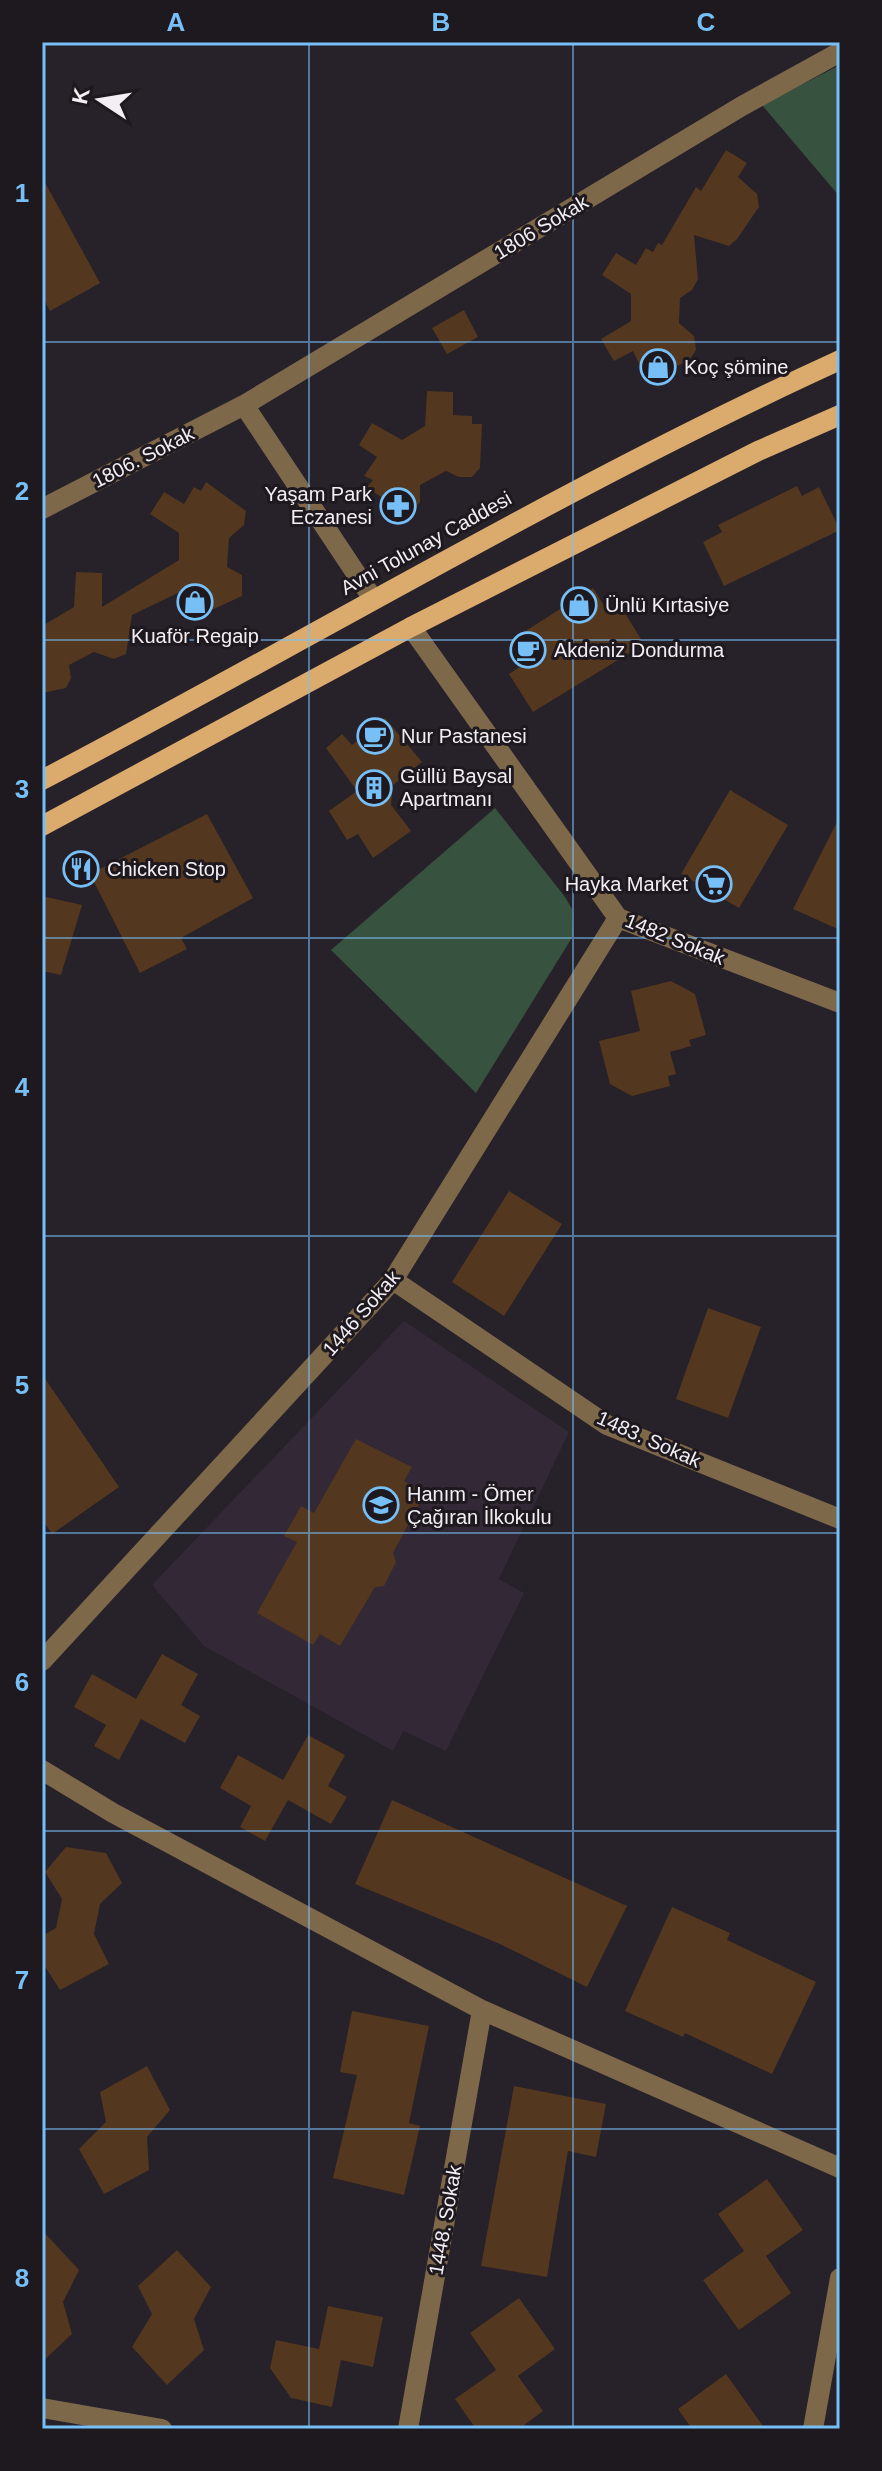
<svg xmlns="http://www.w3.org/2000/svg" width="882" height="2471" font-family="Arial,sans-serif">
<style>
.built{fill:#332835}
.green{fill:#37523f}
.building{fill:#53371e}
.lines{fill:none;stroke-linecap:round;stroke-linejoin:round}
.minor{stroke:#7e684a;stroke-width:20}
.major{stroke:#dbab6d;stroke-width:20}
.grid{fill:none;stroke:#76c0f7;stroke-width:2;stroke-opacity:0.55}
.labels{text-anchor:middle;stroke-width:6;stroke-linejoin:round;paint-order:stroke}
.street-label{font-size:20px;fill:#f2eef3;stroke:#1e181f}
.poi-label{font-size:20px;fill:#f2eef3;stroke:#1e181f;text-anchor:start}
.neatline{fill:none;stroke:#76c0f7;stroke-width:3}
.grid-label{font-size:26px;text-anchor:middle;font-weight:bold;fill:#76c0f7}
</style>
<rect width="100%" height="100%" fill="#272129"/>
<!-- built -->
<path class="built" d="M404,1321L569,1432L499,1579L524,1593L446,1751L403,1731L393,1751L204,1646L152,1585Z"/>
<!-- green -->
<path class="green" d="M840,65V197L762,105Z
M495,808L565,897L572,909L573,936L476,1093L331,950Z"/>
<!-- building -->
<path class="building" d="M726,150L747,163L738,177L757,194L759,207L737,239L729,246L694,235L698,279L692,290L680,298L679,323L694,336L696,350L689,361L654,375L652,367L643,372L633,351L614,361L601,339L631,321V294L602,275L616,253L636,265L646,248L653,252L658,243L662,245L696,187L701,191Z
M42,177L100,283L50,311L42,296Z
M464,310L478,337L447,354L432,328Z
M427,391L453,392V415L472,416V424H482L480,468L472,477H459L446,471L420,485V502L416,507L402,512L367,487L373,480L364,476L377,457L359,445L372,423L402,440L425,426Z
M206,482L246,511L244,525L229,538L227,567L242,575V596L203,614L200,606L191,612L182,591L132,615L126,654L114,659L94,652L69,665L71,678L66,688L42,693V626L74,607L76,572L102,573V607L179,560V533L150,514L164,492L184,504L194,487L201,491Z
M797,486L802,496L819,487L840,530L724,586L703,542L722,532L718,525Z
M593,588L608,612L620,605L644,644L533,712L509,674L527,662L513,639Z
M385,718L422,762L393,785L391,805L411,831L373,858L358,834L347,840L329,811L357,791L326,748L342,734L352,745Z
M730,790L788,825L739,908L681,874Z
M207,814L253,898L181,938L187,949L140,973L90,874Z
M840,816V930L793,909Z
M42,896L82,905L61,975L42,971Z
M671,981L695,994L706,1035L689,1040L691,1046L670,1052L676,1074L668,1076L670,1086L632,1096L610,1084L599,1041L640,1031L631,991Z
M509,1191L562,1224L504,1316L452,1282Z
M708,1308L761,1327L728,1418L676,1399Z
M42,1374L119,1487L52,1534L42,1519Z
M356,1439L412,1467L404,1481L425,1493L393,1553L396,1562L384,1586L375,1587L340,1646L320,1634L313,1645L257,1613L297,1542L284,1536L301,1506L314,1513Z
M162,1654L198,1674L181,1705L200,1716L185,1743L141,1719L119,1760L94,1746L106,1725L74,1707L92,1674L136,1699Z
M308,1735L345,1755L328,1786L347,1797L331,1824L288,1800L265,1841L240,1827L251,1806L220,1788L238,1755L283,1780Z
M392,1800L627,1906L587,1987L500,1944L355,1884Z
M66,1847L106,1853L122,1883L100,1904L94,1934L109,1964L60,1990L42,1962V1936L56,1928L62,1899L45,1872Z
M672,1907L730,1933L727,1940L816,1982L772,2074L685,2033L683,2037L625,2011Z
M352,2011L429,2026L409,2123L420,2126L404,2195L333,2178L357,2075L340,2072Z
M147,2066L170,2110L147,2137L149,2170L104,2194L79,2149L106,2122L100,2092Z
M514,2086L606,2104L596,2157L568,2151L547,2277L481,2266Z
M767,2179L803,2230L766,2256L791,2293L739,2330L703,2280L744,2251L718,2214Z
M42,2230L79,2270L63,2302L72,2334L42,2362Z
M177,2250L211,2287L194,2319L204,2350L167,2385L132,2347L152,2314L138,2286Z
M519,2298L555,2349L518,2376L543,2411L519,2429H476L455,2399L496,2370L470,2333Z
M328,2306L383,2317L373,2367L341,2360L332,2407L291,2398L270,2368L276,2340L319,2349Z
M726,2374L765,2429H692L678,2409Z"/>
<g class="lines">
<!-- minor -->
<path class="minor" d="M244,405L373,599
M42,509L244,405L742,106L840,52
M411,627L618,918L840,1003
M393,1280L607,1425L840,1519
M42,1661L393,1280L618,918
M42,1770L113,1813L482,2010L840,2168
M42,2408L162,2429
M408,2429L482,2010
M813,2429L840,2278"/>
<!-- major -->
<path class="major" d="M42,780C308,641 566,485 840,360
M42,826L411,627L758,451L840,415"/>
</g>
<!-- grid -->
<path class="grid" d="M309,42V2429M573,42V2429M42,342H840M42,640H840M42,938H840M42,1236H840M42,1533H840M42,1831H840M42,2129H840"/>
<!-- icons -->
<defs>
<symbol id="shop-ring" viewBox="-11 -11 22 22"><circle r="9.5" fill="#1e181f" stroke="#76c0f7" stroke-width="1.5"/><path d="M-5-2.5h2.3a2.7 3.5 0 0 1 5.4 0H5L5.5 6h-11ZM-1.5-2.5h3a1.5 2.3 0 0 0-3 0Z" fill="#76c0f7"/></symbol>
<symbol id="pharmacy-ring" viewBox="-11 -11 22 22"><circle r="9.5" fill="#1e181f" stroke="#76c0f7" stroke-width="1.5"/><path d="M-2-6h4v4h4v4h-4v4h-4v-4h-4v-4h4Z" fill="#76c0f7"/></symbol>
<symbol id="cafe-ring" viewBox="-11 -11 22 22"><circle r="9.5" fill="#1e181f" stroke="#76c0f7" stroke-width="1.5"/><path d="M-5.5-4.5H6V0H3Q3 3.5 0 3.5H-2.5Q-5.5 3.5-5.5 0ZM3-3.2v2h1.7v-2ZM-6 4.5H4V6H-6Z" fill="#76c0f7"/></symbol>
<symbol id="building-ring" viewBox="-11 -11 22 22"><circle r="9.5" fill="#1e181f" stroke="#76c0f7" stroke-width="1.5"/><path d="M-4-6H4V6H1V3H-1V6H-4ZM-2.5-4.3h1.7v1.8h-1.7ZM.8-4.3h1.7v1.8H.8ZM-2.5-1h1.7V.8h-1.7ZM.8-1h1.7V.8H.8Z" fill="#76c0f7"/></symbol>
<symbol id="restaurant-ring" viewBox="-11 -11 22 22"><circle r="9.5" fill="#1e181f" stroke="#76c0f7" stroke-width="1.5"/><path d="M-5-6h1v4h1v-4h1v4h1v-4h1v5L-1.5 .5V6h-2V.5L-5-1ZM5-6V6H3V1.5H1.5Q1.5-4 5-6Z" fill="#76c0f7"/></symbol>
<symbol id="supermarket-ring" viewBox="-11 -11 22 22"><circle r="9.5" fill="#1e181f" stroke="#76c0f7" stroke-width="1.5"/><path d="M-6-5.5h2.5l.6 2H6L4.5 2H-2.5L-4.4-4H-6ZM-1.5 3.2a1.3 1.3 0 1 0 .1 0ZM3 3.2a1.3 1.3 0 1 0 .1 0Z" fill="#76c0f7"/></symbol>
<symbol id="school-ring" viewBox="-11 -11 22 22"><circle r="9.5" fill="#1e181f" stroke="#76c0f7" stroke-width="1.5"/><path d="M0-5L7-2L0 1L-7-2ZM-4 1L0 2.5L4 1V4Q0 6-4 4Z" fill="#76c0f7"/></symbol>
</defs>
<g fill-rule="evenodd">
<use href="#shop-ring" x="638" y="347" width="40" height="40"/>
<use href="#pharmacy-ring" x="378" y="486" width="40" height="40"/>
<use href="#shop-ring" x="175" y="582" width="40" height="40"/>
<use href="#shop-ring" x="559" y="585" width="40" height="40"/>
<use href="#cafe-ring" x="508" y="630" width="40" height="40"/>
<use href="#cafe-ring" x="355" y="716" width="40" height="40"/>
<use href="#building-ring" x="354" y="768" width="40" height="40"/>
<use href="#restaurant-ring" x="61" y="849" width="40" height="40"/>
<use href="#supermarket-ring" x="694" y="864" width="40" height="40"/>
<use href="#school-ring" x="361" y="1485" width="40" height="40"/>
</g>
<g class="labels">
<!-- street labels -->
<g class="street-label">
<text transform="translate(541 227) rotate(-31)" y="7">1806 Sokak</text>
<text transform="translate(143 457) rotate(-27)" y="7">1806. Sokak</text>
<text transform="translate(426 543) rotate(-29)" y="7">Avni Tolunay Caddesi</text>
<text transform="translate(675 939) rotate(22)" y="7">1482 Sokak</text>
<text transform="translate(361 1313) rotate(-49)" y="7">1446 Sokak</text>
<text transform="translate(649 1439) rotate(24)" y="7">1483. Sokak</text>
<text transform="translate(445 2220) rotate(-80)" y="7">1448. Sokak</text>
</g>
<!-- poi labels -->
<g class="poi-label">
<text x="684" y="374">Koç şömine</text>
<text x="372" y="501" text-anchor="end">Yaşam Park<tspan x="372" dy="23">Eczanesi</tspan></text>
<text x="605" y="612">Ünlü Kırtasiye</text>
<text x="195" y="643" text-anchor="middle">Kuaför Regaip</text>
<text x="554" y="657">Akdeniz Dondurma</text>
<text x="401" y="743">Nur Pastanesi</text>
<text x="400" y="783">Güllü Baysal<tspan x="400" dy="23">Apartmanı</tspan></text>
<text x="107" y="876">Chicken Stop</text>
<text x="688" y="891" text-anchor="end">Hayka Market</text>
<text x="407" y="1501">Hanım - Ömer<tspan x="407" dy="23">Çağıran İlkokulu</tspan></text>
</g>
</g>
<!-- border -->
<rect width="882" height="2471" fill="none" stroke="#1e181f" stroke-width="88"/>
<!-- north arrow -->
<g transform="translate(100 100) rotate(282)" stroke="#1e181f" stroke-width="6" paint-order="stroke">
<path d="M0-6L14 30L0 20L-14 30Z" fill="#f2eef3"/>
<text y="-12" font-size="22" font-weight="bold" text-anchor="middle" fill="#f2eef3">K</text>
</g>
<rect x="44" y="44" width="794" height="2383" class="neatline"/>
<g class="grid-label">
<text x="176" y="31">A</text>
<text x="441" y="31">B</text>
<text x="706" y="31">C</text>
<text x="22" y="202">1</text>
<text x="22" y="500">2</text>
<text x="22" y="798">3</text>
<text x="22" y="1096">4</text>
<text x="22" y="1394">5</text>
<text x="22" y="1691">6</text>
<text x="22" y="1989">7</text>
<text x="22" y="2287">8</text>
</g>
</svg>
